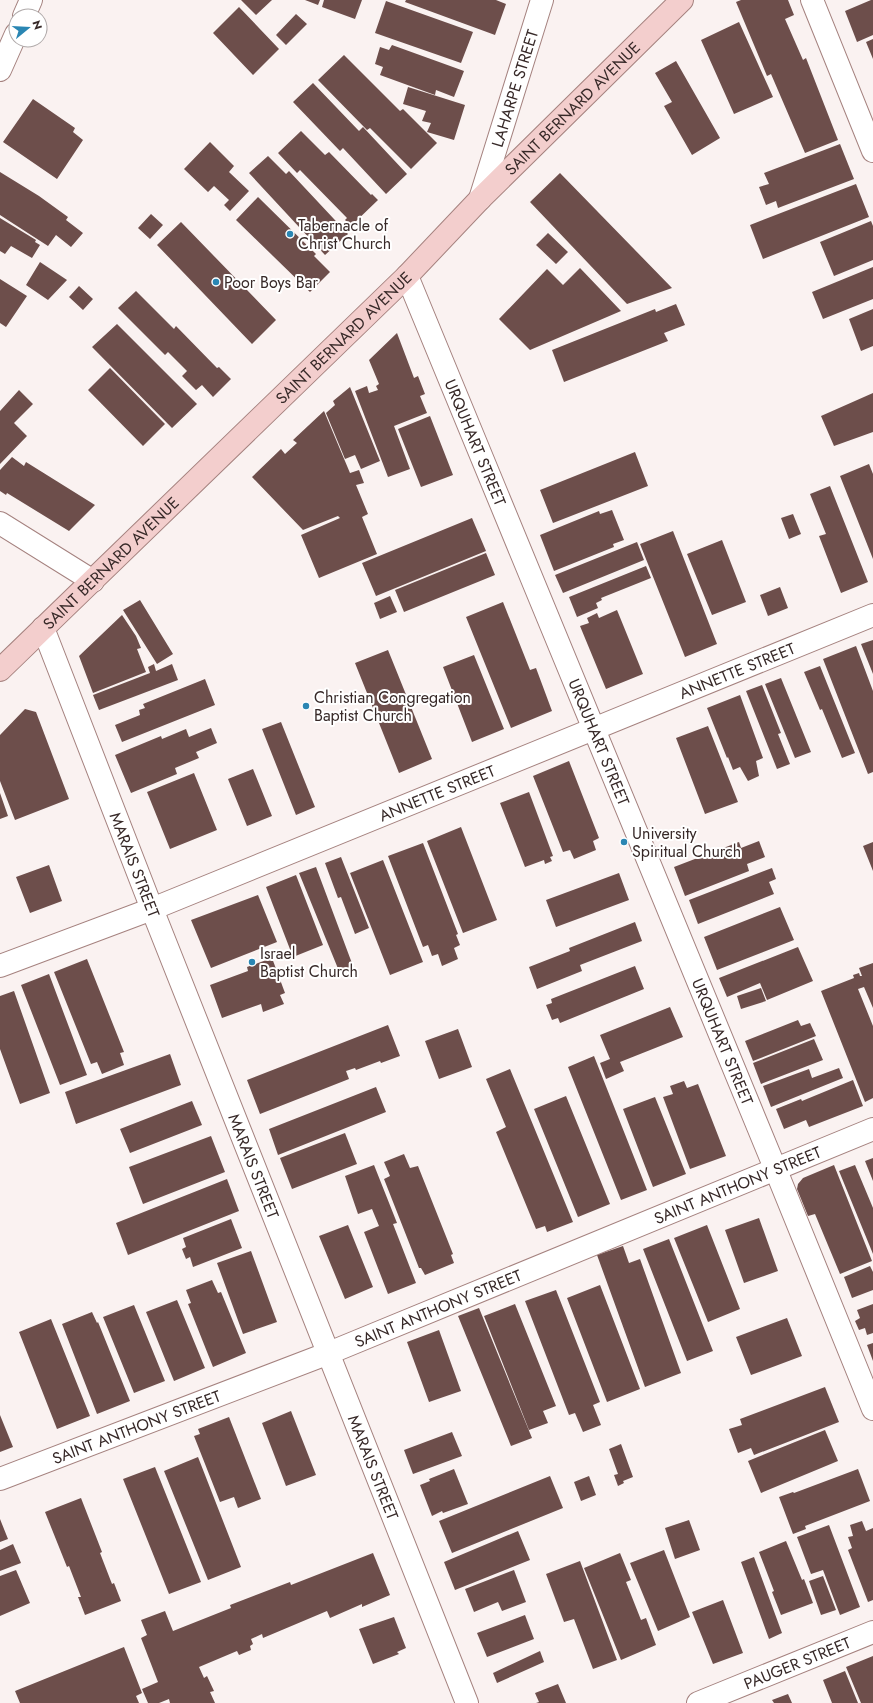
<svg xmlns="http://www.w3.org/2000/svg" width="873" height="1703" font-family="Jost,sans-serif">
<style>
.building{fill:#6d4e4b}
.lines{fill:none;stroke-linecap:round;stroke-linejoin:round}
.street-casing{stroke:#a5827f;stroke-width:24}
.secondary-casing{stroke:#a5827f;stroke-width:24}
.street{stroke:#fff;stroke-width:22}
.secondary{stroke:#f3cecd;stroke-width:22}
.poi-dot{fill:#2a86b3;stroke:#fff;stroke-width:1.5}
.labels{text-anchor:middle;stroke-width:4;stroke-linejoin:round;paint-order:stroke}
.street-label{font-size:16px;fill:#372928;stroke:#fff}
.poi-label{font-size:16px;fill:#372928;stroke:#fff;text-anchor:start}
</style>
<rect width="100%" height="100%" fill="#faf2f1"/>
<!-- building -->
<path class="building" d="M241,0H272L256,15Z
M305,0H320L318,5Z
M324,0H362L355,19L322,7Z
M406,0H496L506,4L495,35L405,2Z
M741,0H788L794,15L785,19L803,60L806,58L838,140L805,153L771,74L767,76L736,2Z
M871,0H873V35L857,42L845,11Z
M386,1L473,32L461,63L375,33Z
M239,7L279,49L253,75L213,33Z
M296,14L307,24L286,45L276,35Z
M739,22L773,97L734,114L701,40Z
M873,39V59L866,42Z
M392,45L464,71L454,97L436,90L435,95L380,75L383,67L375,64L380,47L389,50Z
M344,55L400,111L403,109L437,143L411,169L370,128L367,130L318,80Z
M676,61L720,138L692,155L664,106L672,102L655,73Z
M313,83L359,131L363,127L407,174L386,194L343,148L340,151L293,102Z
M408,87L465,105L454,140L427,132L431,123L422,121L426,111L403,104Z
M33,99L75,128L73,132L83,140L57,179L3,142Z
M301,131L325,155L329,152L371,195L372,194L378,200L351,226L345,220L347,218L300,170L297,173L278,153Z
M210,142L234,166L229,172L249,191L230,211L224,205L229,200L214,186L208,192L184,169Z
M840,144L854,179L778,208L776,201L766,205L759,187L769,184L764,173Z
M268,156L286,174L289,171L348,234L325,255L249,173Z
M0,172L39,196L68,217L66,220L83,233L71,247L56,235L48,246L0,215Z
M560,173L672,288L627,304L530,202Z
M856,184L869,217L763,259L750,225Z
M258,197L316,254L314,256L330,272L310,292L236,220Z
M151,214L163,225L150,239L138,228Z
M0,218L36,240L35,242L40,245L32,258L11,246L5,254L0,251Z
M871,221L873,226V260L834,276L820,242Z
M181,222L276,320L252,344L157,245Z
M548,233L568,252L556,264L536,245Z
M40,262L67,280L48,300L26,285Z
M873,267V299L823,319L812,292Z
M580,268L621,311L530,350L499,319L547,269L563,285Z
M0,279L27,296L6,327L0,323Z
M79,286L93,299L83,310L69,297Z
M136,291L174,329L176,326L217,368L219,367L231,379L213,397L202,385L196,390L182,376L187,371L168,352L165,355L118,308Z
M676,304L685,325L664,333L668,341L564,382L552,350L655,309L656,312Z
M873,309V346L861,351L849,319Z
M117,324L197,404L172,428L92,347Z
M397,333L414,378L418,376L425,394L420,396L427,413L394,426L410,469L388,477L355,391L367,386L369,393L378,390L376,386L379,384L369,360Z
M110,368L165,424L143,446L88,390Z
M350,387L380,461L361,469L355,455L345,459L326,413L335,405L333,401Z
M19,390L33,404L14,423L27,436L0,464V411Z
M873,393V432L834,446L821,416Z
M324,411L350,473L359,470L364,483L356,485L368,514L362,517L377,554L319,578L301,535L340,518L338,516L303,530L252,477L281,449L285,454L297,443L293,440Z
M430,416L453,475L421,487L398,429Z
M635,452L648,486L553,523L540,490Z
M12,457L24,466L26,462L95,505L69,531L7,493L6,495L0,491V470Z
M869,464L873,474V559L840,476Z
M830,486L868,582L841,593L819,536L826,534L810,494Z
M612,510L624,540L613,544L614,547L554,571L540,535L599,511L600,514Z
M793,514L801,534L789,539L781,518Z
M472,518L486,551L376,596L362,563Z
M673,531L717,644L685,657L640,544Z
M722,540L746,602L712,615L687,554Z
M637,542L644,560L563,593L555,575Z
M486,553L495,575L404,612L395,590Z
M646,566L651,578L601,598L602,600L596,603L598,608L577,617L569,597Z
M780,587L788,608L768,616L760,595Z
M390,596L397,612L380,619L374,603Z
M140,600L173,654L157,664L123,610Z
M503,602L530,670L536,668L552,711L511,728L466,617Z
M617,610L643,674L606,689L580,626L589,623L587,618L597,613L599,618Z
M122,615L136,636L141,648L137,649L146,672L93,693L79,656Z
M873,640V674L861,644Z
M856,646L873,691V772L868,774L823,659Z
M388,650L432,759L399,773L355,663Z
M474,655L504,729L472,742L443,667Z
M154,664L156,671L172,664L178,680L99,710L93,695L150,673L148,667Z
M820,666L855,753L842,758L822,709L820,710L804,672Z
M781,678L811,752L795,758L765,684Z
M205,679L215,705L122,742L115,725L140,715L139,710L145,708L143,704Z
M762,685L781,733L778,734L790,764L777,769L746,691Z
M740,695L763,758L756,761L759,776L748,781L740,767L733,770L728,757L727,758L707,708Z
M25,709L36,712L69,799L15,820L0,781V735Z
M281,722L315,807L296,815L262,729Z
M708,726L738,802L705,814L676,738Z
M211,728L217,743L196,752L199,758L175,768L177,774L131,793L115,755L161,736L162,739L186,729L189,737Z
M569,761L599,838L593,841L596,850L574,859L570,850L563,852L533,776Z
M253,769L272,816L247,826L228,779Z
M194,773L217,830L170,849L147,792Z
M529,792L553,856L550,857L552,861L545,864L544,860L525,867L500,803Z
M0,793L8,816L0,819Z
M461,827L497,920L463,933L427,841Z
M759,841L765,857L747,864L749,871L685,896L674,867L739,842L741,848Z
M873,842V871L863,846Z
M423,843L458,934L456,935L460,945L454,948L458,959L442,966L438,954L432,956L428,945L423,947L388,856Z
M341,857L369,928L355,934L341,897L338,898L325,863Z
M383,860L423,962L390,975L350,873Z
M49,865L62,901L30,913L16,877Z
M316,867L353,966L339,971L299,873Z
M772,868L776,879L769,882L774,894L698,924L689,900Z
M619,873L629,900L556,927L546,900Z
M296,875L323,945L293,957L266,887Z
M258,895L277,942L211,968L191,920Z
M780,907L794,940L717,970L704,937Z
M635,922L642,941L580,965L582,971L537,989L529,967L570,951L569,948Z
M798,947L813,981L767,1000L760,983L727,997L719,978Z
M272,958L285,993L280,995L284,1004L263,1012L261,1004L222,1018L210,985L248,971L247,967Z
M87,959L124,1052L120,1053L124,1065L102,1074L97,1062L91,1064L54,972Z
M873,963V1008L864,987L858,989L873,1026V1098L865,1102L821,991L854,978L853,975L859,973L860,976H862L859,968Z
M635,966L644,989L560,1023L558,1018L552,1020L546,1005L552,1003L551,999Z
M49,974L87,1075L60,1085L21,985Z
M761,988L766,1001L741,1009L737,996Z
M14,991L50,1093L20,1104L0,1049V996Z
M670,1007L683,1037L620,1062L624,1071L606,1079L600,1063L610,1059L600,1035Z
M798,1020L801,1026L810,1023L816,1036L753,1061L745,1041Z
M388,1025L400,1056L381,1063L380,1061L356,1070L355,1068L346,1071L349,1079L260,1114L247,1080Z
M458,1029L472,1067L439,1079L425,1041Z
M814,1039L823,1060L761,1084L753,1063Z
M170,1054L181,1085L76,1124L65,1092Z
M594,1056L647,1190L621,1200L568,1067Z
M839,1068L843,1078L771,1107L763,1086L809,1069L812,1078Z
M510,1069L573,1222L547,1232L545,1226L536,1229L496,1132L506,1127L486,1079Z
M853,1080L863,1106L809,1127L806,1120L784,1129L776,1109L801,1099L802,1101Z
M684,1081L687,1088L698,1084L726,1156L690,1169L663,1097L673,1094L670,1086Z
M376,1087L386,1112L278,1155L269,1129Z
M566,1096L610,1204L578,1217L534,1109Z
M655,1097L686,1174L653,1187L623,1109Z
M192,1101L202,1125L130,1153L120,1129Z
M345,1133L357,1164L292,1189L280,1158Z
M211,1136L225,1172L143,1204L129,1167Z
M404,1154L410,1168L418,1166L453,1254L451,1255L454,1263L425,1275L421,1268H419L384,1179L390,1176L384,1162Z
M873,1158V1181L865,1161Z
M374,1165L397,1223L393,1224L416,1283L388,1294L364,1232L379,1226L372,1209L358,1214L345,1176Z
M834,1165L872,1261L840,1274L815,1214L808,1216L797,1189L798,1184L803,1178Z
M855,1165L873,1208V1254L839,1171Z
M227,1179L239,1211L128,1255L116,1223Z
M759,1218L778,1271L744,1283L725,1230Z
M231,1219L242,1248L193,1267L190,1257L186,1259L182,1249L186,1247L183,1238Z
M348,1225L373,1287L345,1299L319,1236Z
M707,1225L740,1309L708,1322L674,1238Z
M669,1239L713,1351L687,1361L643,1249Z
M623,1246L629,1263L640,1259L681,1373L645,1387L597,1255Z
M251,1251L277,1322L243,1334L217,1263Z
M870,1266L873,1272V1290L852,1298L844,1277Z
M212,1280L218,1293L221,1292L246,1353L213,1367L188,1304L191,1303L186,1290Z
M600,1285L640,1389L607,1402L567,1298Z
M556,1290L600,1402L593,1405L601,1425L583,1432L575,1413L569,1415L525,1301Z
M177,1300L205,1368L174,1381L146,1312Z
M515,1304L556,1406L543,1411L548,1423L529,1430L484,1316Z
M873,1304V1333L867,1335L865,1328L859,1330L855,1321L860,1318L857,1310Z
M134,1305L165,1381L134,1393L103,1317Z
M479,1308L532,1438L511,1446L458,1316Z
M92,1312L97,1323L98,1322L130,1401L97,1414L62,1324Z
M787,1318L802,1356L751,1375L736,1337Z
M51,1319L90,1416L57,1429L19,1332Z
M439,1330L461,1391L429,1402L407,1342Z
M873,1343V1361L867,1345Z
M825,1387L839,1422L754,1455L751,1448L738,1453L729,1429L742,1425L740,1419Z
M291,1411L316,1475L286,1486L262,1423Z
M0,1415L13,1447L0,1452Z
M229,1417L261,1499L238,1508L234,1497L220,1502L194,1436L200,1434L198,1429Z
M825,1430L838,1461L761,1493L748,1461Z
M452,1432L462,1456L413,1474L404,1450Z
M621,1444L633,1477L623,1481L624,1483L618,1486L614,1475L618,1474L609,1449Z
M198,1457L241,1567L208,1580L164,1471Z
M155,1467L201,1582L169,1594L123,1479Z
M454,1469L468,1504L443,1513L442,1511L432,1516L420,1485L430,1481L429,1479Z
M858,1469L870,1501L805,1526L806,1529L793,1534L779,1497L793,1492L794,1493Z
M550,1476L563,1508L452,1553L439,1521Z
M589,1476L596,1495L581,1501L574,1482Z
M81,1498L102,1552L100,1553L112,1584L114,1583L121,1601L85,1615L78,1597H81L69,1566L67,1567L45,1512Z
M0,1519L8,1539L0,1542Z
M689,1520L700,1550L675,1559L665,1528Z
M862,1521L866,1531L873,1528V1600L868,1602L848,1550L852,1548L848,1537L853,1536L850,1525Z
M829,1525L860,1607L840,1615L823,1570L811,1574L797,1537Z
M518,1531L530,1560L455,1590L444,1562Z
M786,1541L802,1580L804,1579L813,1603L781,1615L772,1592L774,1591L759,1552Z
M13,1544L21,1563L0,1571V1550Z
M664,1550L690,1617L658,1631L630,1563Z
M373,1553L390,1595L362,1607V1604L330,1618L327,1611L263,1638L262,1634L251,1639L253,1644L250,1646L251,1650L239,1655L237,1651L199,1667L204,1678L207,1676L214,1691L210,1692L215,1703H170L169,1699L159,1703H148L142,1689L158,1682L141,1638L147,1635L141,1620L165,1611L173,1631L231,1608L230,1605L290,1582L291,1585Z
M620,1553L631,1580L626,1582L641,1620L646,1618L656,1645L621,1660L584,1568Z
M754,1557L782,1633L769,1639L741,1562Z
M580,1561L617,1660L593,1669L574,1619L564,1622L546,1574Z
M16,1570L30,1603L0,1616V1576Z
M514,1570L526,1602L502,1611L498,1602L474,1612L465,1589Z
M823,1576L836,1610L821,1615L809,1581Z
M723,1600L743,1653L713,1664L692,1612Z
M525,1615L534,1639L487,1657L477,1633Z
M394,1617L406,1648L397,1652L399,1654L373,1664L359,1629Z
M124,1647L142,1693L136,1696L139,1703H20L15,1691Z
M540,1651L544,1662L497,1683L493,1673Z
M873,1656V1703H861L846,1667Z
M845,1671L858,1703H832L823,1680Z
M558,1684L566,1703H536L539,1702L535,1693Z
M788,1694L792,1703H774L772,1700Z"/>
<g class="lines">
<defs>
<g id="street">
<path d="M812,0L873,151"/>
<path d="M24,16L31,0"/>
<path d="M0,70L16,34"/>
<path id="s1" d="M480,199L542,0"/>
<path id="s2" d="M407,276L775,1168L873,1409"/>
<path d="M0,523L93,581"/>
<path id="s3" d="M43,628L152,909L467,1703"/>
<path id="s4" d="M0,966L152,909L873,615"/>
<path id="s5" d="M0,1479L329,1353L873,1129"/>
<path id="s6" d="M698,1703L873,1632"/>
</g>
<g id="secondary">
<path id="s7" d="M0,670L407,276L480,199L682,0"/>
</g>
</defs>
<!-- street casing -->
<use href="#street" class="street-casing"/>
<!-- secondary casing -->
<use href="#secondary" class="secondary-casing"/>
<!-- street -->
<use href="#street" class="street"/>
<!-- secondary -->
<use href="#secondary" class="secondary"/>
</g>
<!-- markers -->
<g class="poi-dot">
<circle cx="290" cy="234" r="4"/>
<circle cx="216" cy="282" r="4"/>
<circle cx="306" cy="706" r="4"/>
<circle cx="624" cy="842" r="4"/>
<circle cx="252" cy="962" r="4"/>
</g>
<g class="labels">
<!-- street labels -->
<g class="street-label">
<text dy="6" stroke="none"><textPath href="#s1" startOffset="116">LAHARPE STREET</textPath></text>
<text dy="6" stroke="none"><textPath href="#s7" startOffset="802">SAINT BERNARD AVENUE</textPath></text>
<text dy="6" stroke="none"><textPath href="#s7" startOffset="478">SAINT BERNARD AVENUE</textPath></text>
<text dy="6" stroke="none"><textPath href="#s2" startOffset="180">URQUHART STREET</textPath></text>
<text dy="6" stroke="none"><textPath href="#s7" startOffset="154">SAINT BERNARD AVENUE</textPath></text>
<text dy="6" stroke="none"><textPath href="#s4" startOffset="794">ANNETTE STREET</textPath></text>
<text dy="6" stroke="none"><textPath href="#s2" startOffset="504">URQUHART STREET</textPath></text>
<text dy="6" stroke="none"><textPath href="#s4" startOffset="470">ANNETTE STREET</textPath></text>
<text dy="6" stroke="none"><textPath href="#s3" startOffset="254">MARAIS STREET</textPath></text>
<text dy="6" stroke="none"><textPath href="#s2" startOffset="828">URQUHART STREET</textPath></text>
<text dy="6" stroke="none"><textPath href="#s3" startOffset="578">MARAIS STREET</textPath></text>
<text dy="6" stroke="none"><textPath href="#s5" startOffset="794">SAINT ANTHONY STREET</textPath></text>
<text dy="6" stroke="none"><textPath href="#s5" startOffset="470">SAINT ANTHONY STREET</textPath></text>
<text dy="6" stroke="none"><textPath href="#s5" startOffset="146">SAINT ANTHONY STREET</textPath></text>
<text dy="6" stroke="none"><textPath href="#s3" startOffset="902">MARAIS STREET</textPath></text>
<text dy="6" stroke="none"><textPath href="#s6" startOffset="107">PAUGER STREET</textPath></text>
</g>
<!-- poi labels -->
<g class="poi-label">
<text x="298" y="231">Tabernacle of<tspan x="298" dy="18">Christ Church</tspan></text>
<text x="224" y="288">Poor Boys Bar</text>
<text x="314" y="703">Christian Congregation<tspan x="314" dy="18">Baptist Church</tspan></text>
<text x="632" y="839">University<tspan x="632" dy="18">Spiritual Church</tspan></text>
<text x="260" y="959">Israel<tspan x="260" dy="18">Baptist Church</tspan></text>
</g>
</g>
<!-- north arrow -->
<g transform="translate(28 28) rotate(72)"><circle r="19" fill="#ffffff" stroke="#afa9a9"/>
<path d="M0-3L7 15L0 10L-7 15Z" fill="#2a86b3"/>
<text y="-6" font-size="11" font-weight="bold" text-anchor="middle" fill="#372928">N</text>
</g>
</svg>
